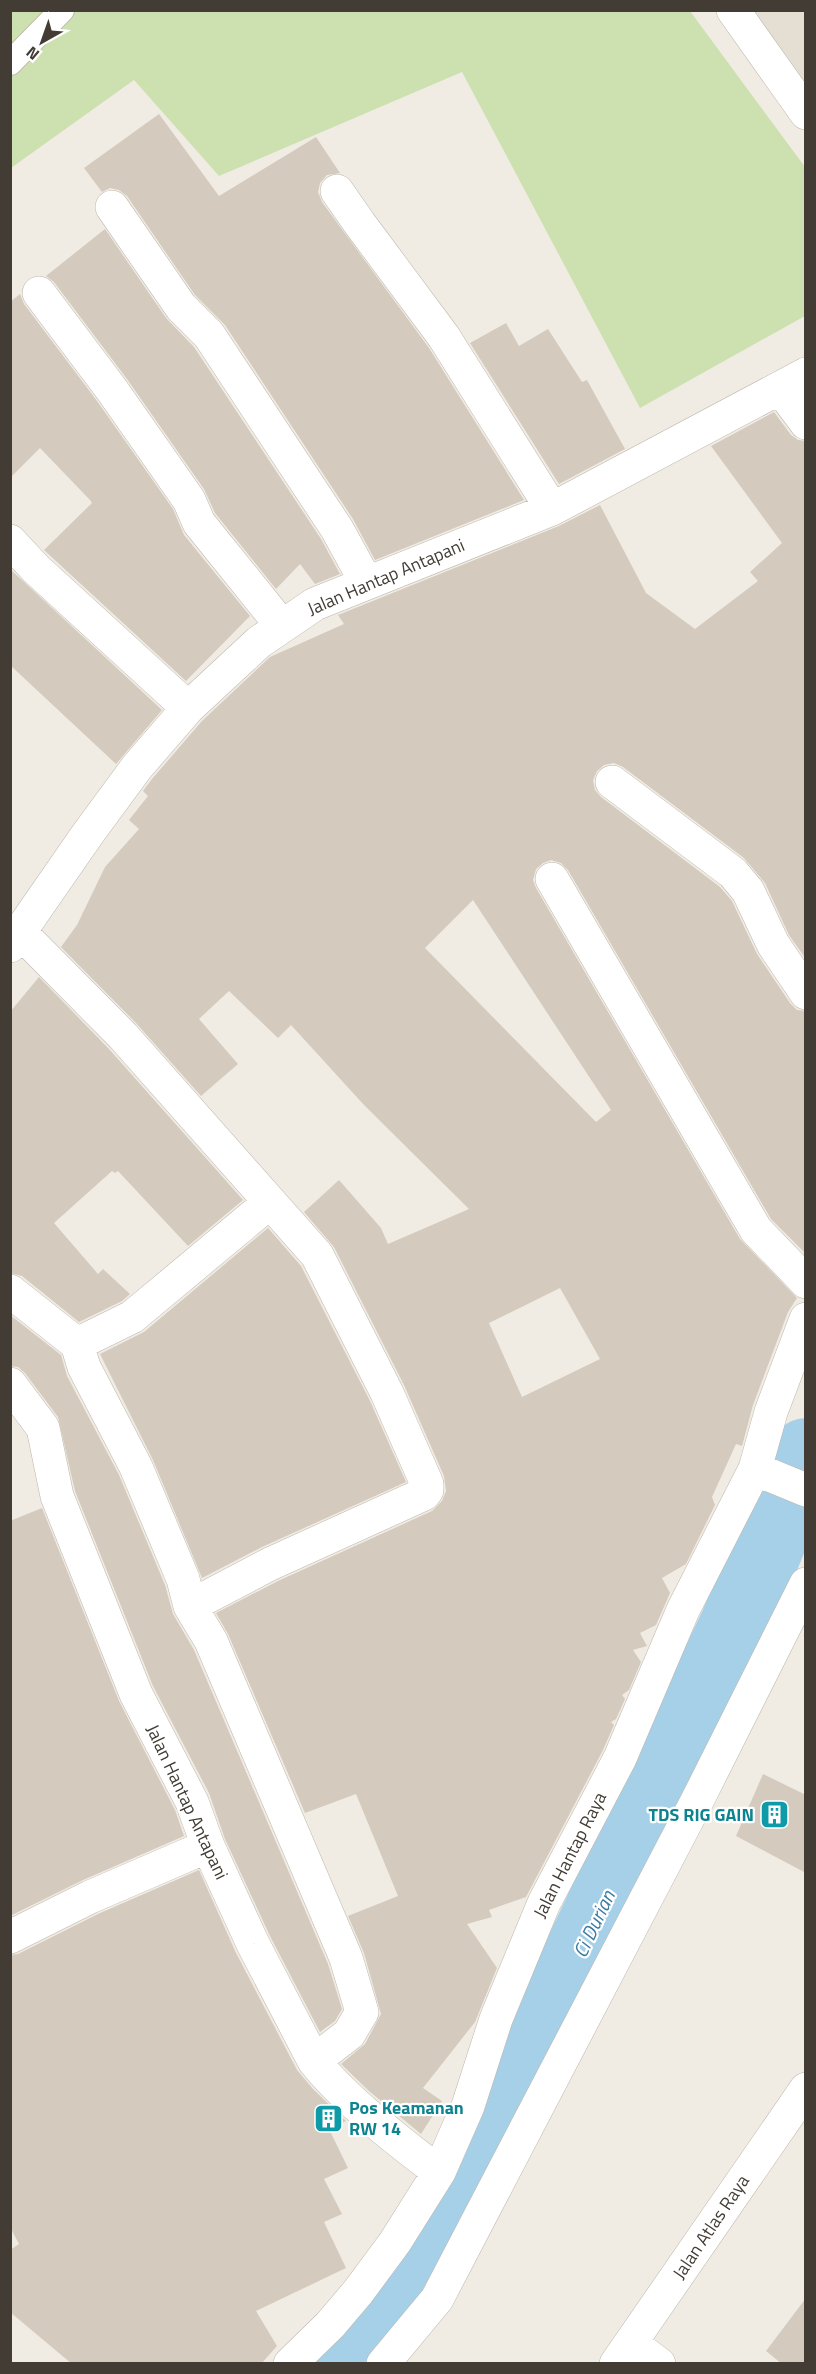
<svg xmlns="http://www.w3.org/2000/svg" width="816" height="2374" font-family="'Titillium Web',sans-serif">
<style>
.residential{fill:#e4ded3}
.green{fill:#cde1b0}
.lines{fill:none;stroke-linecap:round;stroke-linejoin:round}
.river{stroke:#a5d0e8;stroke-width:72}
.building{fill:#d4cabe;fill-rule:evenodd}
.lane-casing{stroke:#beb6ab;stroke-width:26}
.street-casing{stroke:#beb6ab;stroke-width:34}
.lane{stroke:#fff;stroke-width:24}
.street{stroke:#fff;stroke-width:33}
.labels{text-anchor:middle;stroke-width:4.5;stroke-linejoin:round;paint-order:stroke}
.street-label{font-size:18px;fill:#423c35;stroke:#fff}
.culture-label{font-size:18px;font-weight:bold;fill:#0d838f;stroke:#fff;text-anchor:end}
.water-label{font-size:20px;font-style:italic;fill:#397ba3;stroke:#fff}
</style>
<rect width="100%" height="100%" fill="#f0ece4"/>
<!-- residential -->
<path class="residential" d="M751,11H805V85Z"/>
<!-- green -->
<path class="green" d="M11,11H690L805,167V316L640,408L462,72L219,176L134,80L11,168Z"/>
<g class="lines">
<!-- river -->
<path class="river" d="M332,2364L365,2336L497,2128L736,1624L806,1454"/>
</g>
<!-- building -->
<path class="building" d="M159,114L219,196L316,137L340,173L327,175L320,183L318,192L322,202L429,348L524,500L375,560L353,519L225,325L195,295L127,196L119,190L110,188L102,192L84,168Z
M105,229L166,318L194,347L321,539L340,574L315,584L300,564L276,589L215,513L204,489L127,379L54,282L46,276Z
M20,294L24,304L97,401L173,509L184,535L250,616L186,681L44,550L92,503L90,500L40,448L10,478V302Z
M506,323L519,346L548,329L582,382L587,380L625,449L559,484L470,343Z
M774,412L791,435L798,440L806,441V959L789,935L765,883L744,858L623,767L614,763L604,765L597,771L593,780L595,790L601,797L720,887L732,901L757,954L790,1003L797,1010L806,1011V1254L771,1219L568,870L561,863L551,860L543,863L536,869L533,880L536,888L740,1239L797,1298L788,1312L753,1405L742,1446L736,1444L712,1497L715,1505L686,1564L662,1578L670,1593L656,1625L640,1633L647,1646L633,1650L641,1662L629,1690L622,1695L625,1699L616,1719L611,1722L614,1725L603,1750L526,1897L489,1910L492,1917L467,1924L497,1968L475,2022L423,2088L442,2101L421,2134L369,2091L341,2064L365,2044L381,2014L364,1953L348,1916L398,1896L356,1794L305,1813L228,1634L216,1613L278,1581L432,1511L442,1501L446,1491L444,1476L404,1385L334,1247L304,1212L339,1180L381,1228L388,1244L469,1209L364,1105L291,1025L278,1038L229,991L199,1019L238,1064L201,1096L136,1023L61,947L77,925L105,867L139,829L129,820L148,796L143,791L152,779L202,721L270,657L344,624L338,615L559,526L600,505L646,593L695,629L758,581L750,572L782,543L711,446ZM473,900L611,1110L596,1122L425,948ZM560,1288L600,1359L522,1397L489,1323Z
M10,569L162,710L116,764L10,665Z
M39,977L109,1049L243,1200L188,1246L118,1171L115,1173L112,1171L54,1223L98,1274L103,1269L130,1294L122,1301L79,1322L22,1276L10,1273V1012Z
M268,1228L301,1266L370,1401L406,1482L262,1547L202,1578L153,1460L100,1354L144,1332Z
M10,1315L61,1355L67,1376L119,1475L165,1585L173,1614L194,1650L328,1964L342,2009L335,2021L320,2032L270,1936L225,1839L209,1793L153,1686L75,1491L58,1417L25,1373L18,1367L10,1366Z
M42,1508L119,1701L175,1810L184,1836L83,1880L10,1916V1521Z
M763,1774L806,1795V1873L736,1836Z
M199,1870L236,1953L297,2070L313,2089L346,2121L329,2129L348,2168L324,2179L342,2214L324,2222L346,2268L256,2311L277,2346L261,2364H72L10,2312V2250L19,2244L10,2227V1955L18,1954L98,1914Z
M806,2298V2364H782L766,2351Z"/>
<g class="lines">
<defs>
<path id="lane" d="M10,63L62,10"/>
<path id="street" d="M733,10L806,113
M337,191L360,224L444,337L552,509
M112,207L181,307L209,335L337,529L366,582
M39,293L112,390L189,500L199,523L282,626
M780,388L806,423
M10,541L36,569L188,708
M612,782L733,873L748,891L773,944L806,993
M552,879L756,1230L806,1282
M20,932L123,1036L317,1255L387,1393L427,1484V1490L424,1494L270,1564L190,1606
M10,946L87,835L137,767L188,708L259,642L315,604L552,509L806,374
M10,1291L77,1344L84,1367L136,1467L183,1579L190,1606L211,1641L346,1958L362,2012L349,2034L314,2061
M77,1344L132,1317L270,1202
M10,1384L43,1428L57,1496L136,1694L192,1802L208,1846L253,1944L314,2061C345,2100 399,2142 439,2172
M755,1469L806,1490
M10,1937L90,1897L208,1846
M631,2343L659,2364
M290,2364L330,2325L358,2292L395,2242L439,2172L468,2106L496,2019L544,1903L620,1758L683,1610L755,1469L771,1412L806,1319
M383,2364L437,2299L697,1801L806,1584
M616,2364L806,2089"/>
</defs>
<!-- lane casing -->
<use href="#lane" class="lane-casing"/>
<!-- street casing -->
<use href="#street" class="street-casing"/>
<!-- lane -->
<use href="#lane" class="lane"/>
<!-- street -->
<use href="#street" class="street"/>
</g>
<!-- icons -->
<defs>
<symbol id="building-square" viewBox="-11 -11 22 22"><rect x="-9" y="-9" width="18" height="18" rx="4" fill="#0f9aa8" stroke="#fff"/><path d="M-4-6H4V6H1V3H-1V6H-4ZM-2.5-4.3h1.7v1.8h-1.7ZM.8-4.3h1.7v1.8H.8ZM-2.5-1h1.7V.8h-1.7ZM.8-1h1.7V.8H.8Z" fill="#fff"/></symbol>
</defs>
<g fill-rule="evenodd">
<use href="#building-square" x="758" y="1798" width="33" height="33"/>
<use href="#building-square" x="312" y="2102" width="33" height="33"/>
</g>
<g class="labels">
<!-- street labels -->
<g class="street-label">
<text transform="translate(386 577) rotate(-23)" y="6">Jalan Hantap Antapani</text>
<text transform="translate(187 1802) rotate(65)" y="6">Jalan Hantap Antapani</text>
<text transform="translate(570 1855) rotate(-63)" y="6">Jalan Hantap Raya</text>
<text transform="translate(711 2227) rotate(-56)" y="6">Jalan Atlas Raya</text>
</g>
<!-- culture labels -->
<g class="culture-label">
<text x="754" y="1821">TDS RIG GAIN</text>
<text x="349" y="2114" text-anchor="start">Pos Keamanan<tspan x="349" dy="21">RW 14</tspan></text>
</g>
<!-- water labels -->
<g class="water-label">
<text transform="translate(594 1924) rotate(-65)" y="7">Ci Durian</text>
</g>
</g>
<!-- border -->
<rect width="816" height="2374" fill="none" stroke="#423c35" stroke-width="24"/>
<!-- north arrow -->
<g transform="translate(42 42) rotate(220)" stroke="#ffffff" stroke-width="4.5" paint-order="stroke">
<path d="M0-4.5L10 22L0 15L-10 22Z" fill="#423c35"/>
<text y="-9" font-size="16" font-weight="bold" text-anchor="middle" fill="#423c35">N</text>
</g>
</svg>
